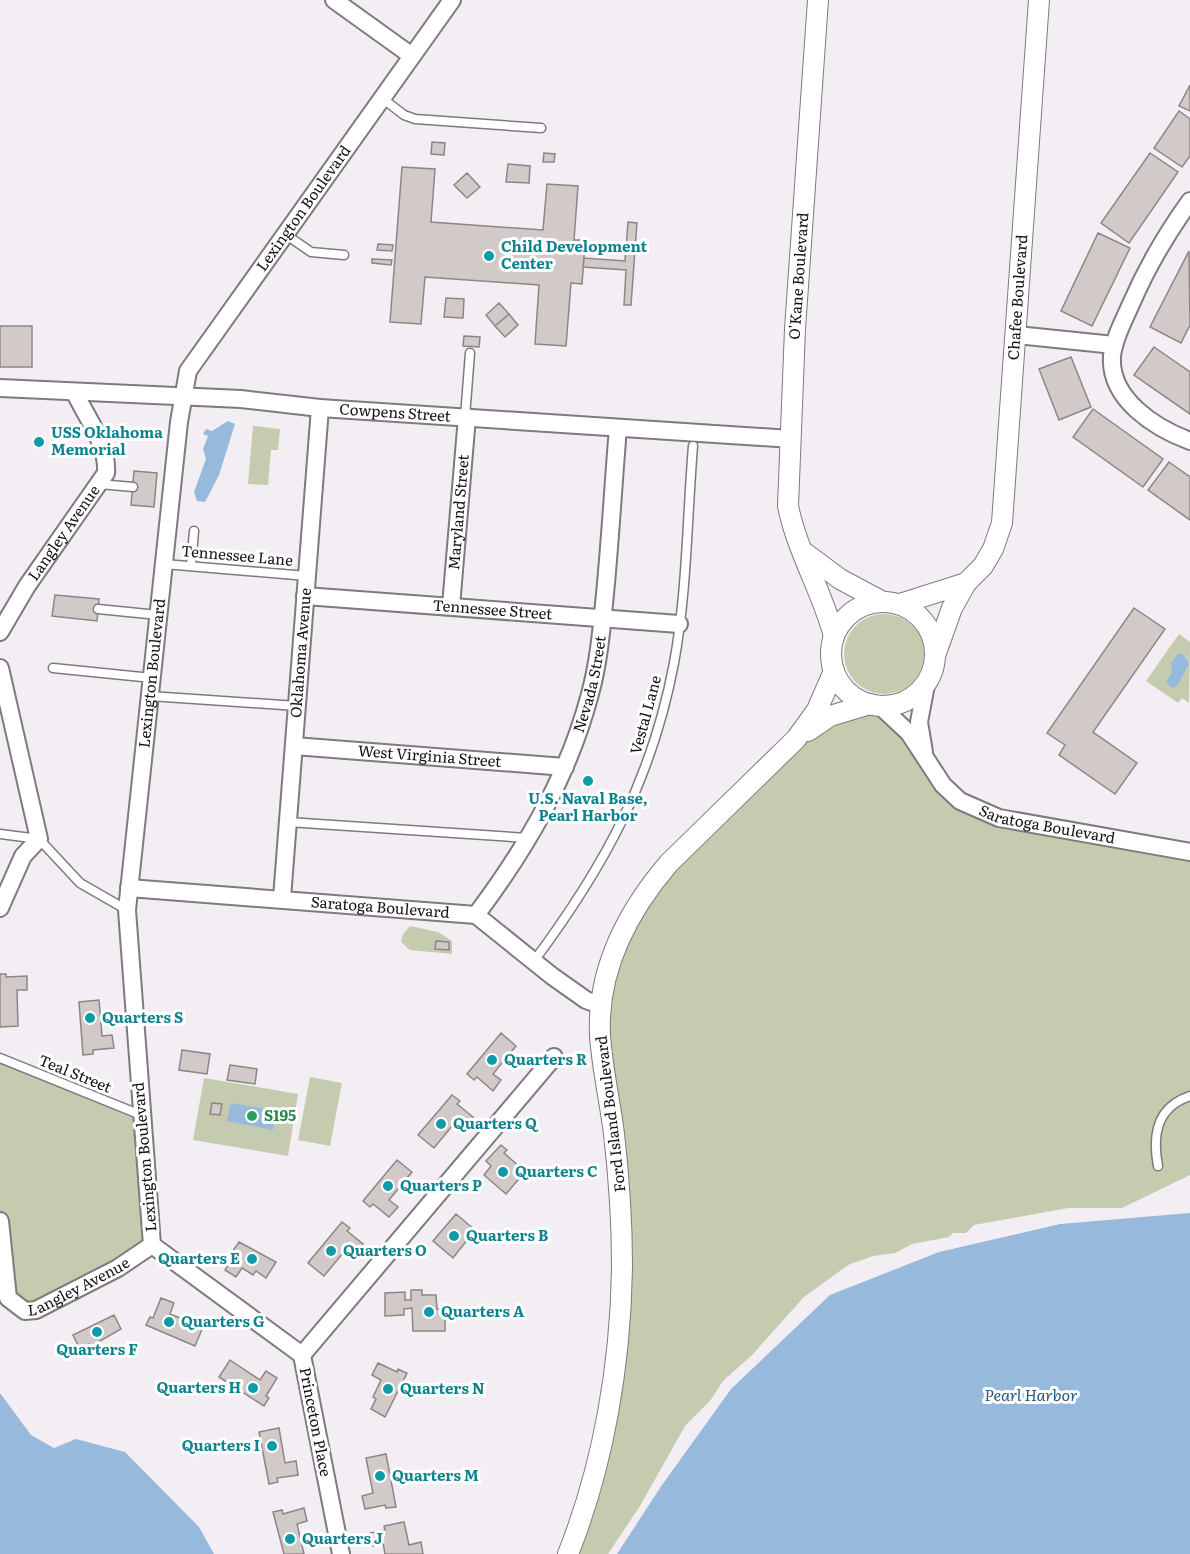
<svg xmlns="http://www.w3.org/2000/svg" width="1190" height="1554" font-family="Literata,serif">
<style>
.green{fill:#c4cbaf}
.water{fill:#97b9db}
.building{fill:#d1cac9;stroke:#8d8685;stroke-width:1.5}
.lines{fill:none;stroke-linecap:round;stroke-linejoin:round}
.service-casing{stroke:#7e7a7e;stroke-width:11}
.minor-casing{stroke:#7e7a7e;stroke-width:20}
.tertiary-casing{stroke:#7e7a7e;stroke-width:22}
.service{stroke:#fff;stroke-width:8}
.minor{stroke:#fff;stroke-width:16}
.tertiary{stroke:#fff;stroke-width:20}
.culture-dot{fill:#0f9aa8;stroke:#fff;stroke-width:2}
.leisure-dot{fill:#2e9e5b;stroke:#fff;stroke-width:2}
.labels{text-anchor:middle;stroke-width:6;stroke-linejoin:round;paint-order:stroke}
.street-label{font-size:15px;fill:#141214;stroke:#fff}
.culture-label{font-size:15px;font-weight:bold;fill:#0d838f;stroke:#fff;text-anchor:start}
.leisure-label{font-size:15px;font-weight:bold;fill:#27864d;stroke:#fff;text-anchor:start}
.water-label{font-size:16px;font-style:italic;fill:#265885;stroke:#fff}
</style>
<rect width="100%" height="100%" fill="#f3eef3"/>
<!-- green -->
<path class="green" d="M253,426L280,429L278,450H271L268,485L248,484Z
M844 654a40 40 0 1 1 80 0a40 40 0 1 1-80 0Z
M1179,634L1190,642L1189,703L1182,698L1178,703L1146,681Z
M870,704L977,810L1190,852V1175L1122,1208H1068L974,1225L966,1233H953L949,1237L912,1244L895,1253L873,1256L848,1265L804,1297L752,1355L723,1381L710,1401L685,1426L640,1506L608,1554H571L620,1316L602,1049L626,923L796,739Z
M410,926L438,932L452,941V954L410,950L401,942L403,934Z
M0,1058L141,1115L152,1245L36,1310L16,1306L0,1221Z
M310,1077L342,1083L330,1146L298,1140Z
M204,1078L298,1094L288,1156L193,1140Z"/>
<!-- water -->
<path class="water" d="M228,421L235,424L219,475L205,502L197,501L194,492L206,459L203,449L208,436L203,434L206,429L212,431Z
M1178,654H1183L1189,664L1177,686L1173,688L1166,683L1172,672L1171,663Z
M231,1103L276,1111L273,1130L227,1121Z
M1190,1213V1554H617L662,1485L731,1389L830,1295L939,1252L1060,1224Z
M0,1393L31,1435L54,1448L76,1439L125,1452L199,1527L214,1554H0Z"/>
<!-- building -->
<path class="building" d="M1190,85V111L1179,106Z
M1179,111L1190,119V156L1182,167L1154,148Z
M432,142L445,143L444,155L431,154Z
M544,153L555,154L554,162H543Z
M1150,153L1178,172L1129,243L1101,223Z
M508,164L530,166L529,183L506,182Z
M402,167L435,169L431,222L543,230L547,184L578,186L574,240H585L584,258L582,284L571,283L566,346L535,344L539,285L425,277L421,324L390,322Z
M467,173L480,187L467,198L454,185Z
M628,222L637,223L631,305H624L626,270L583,267L584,258L625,261Z
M1098,233L1130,248L1092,326L1061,311Z
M378,244L393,245L392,251L377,250Z
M1189,251L1190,325L1181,343L1150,327Z
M372,259L392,260L391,265L372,263Z
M446,298L464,299L463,318L444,317Z
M499,303L509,314L495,326L486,315Z
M509,314L518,325L505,337L495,326Z
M0,326H32V367H0Z
M464,336L480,337L479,347L463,346Z
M1154,347L1190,372V414L1134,375Z
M1071,357L1091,407L1059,420L1039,369Z
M1093,409L1163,459L1143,487L1073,437Z
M1169,462L1190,477V520L1148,490Z
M134,471L157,473L154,507L131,505Z
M55,595L99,599L97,621L52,616Z
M1134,608L1165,629L1093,732L1137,763L1115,794L1059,755L1065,745L1047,733Z
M436,941L449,942V950L435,949Z
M0,974H6V977L27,976V990H17L18,1026L0,1027Z
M99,1000L102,1036L112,1035L114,1048L93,1050V1054L83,1055L79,1002Z
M501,1033L516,1046L493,1074L501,1080L493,1091L477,1077L474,1080L467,1074Z
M182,1050L210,1054L207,1074L179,1070Z
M230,1065L257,1069L255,1084L227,1080Z
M452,1095L460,1101L457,1104L473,1117L465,1127L457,1120L434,1148L418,1135Z
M212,1103L222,1104L220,1115L210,1114Z
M501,1145L507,1150L504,1153L522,1169L516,1177L518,1180L506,1194L484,1175L491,1166L486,1161Z
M397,1160L412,1172L389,1200L398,1207L389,1217L373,1204L370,1207L363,1201Z
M456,1214L475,1230L453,1258L433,1241Z
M342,1222L350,1228L347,1231L363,1244L355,1255L347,1248L324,1276L308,1263Z
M239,1242L276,1262L266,1278L256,1271L253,1275L242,1268L236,1277L225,1270L234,1257L230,1255Z
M411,1290H422V1295H436L437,1309H445V1331H413L412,1308L404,1309V1315L385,1316V1293L405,1292V1300H411Z
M161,1298L174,1303L170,1314L203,1327L195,1346L146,1325L150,1317L153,1318Z
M114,1315L121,1329L90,1347L89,1344L80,1349L73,1335Z
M230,1360L260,1380L266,1371L277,1378L266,1396L269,1398L264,1406L219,1377Z
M378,1363L397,1372L398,1369L407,1373L385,1417L371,1409L376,1399L373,1397L381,1380L372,1375Z
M279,1428L285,1463L296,1461L298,1475L277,1478L278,1482L269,1484L259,1432Z
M386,1454L396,1507L386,1508L385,1505L365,1509L362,1496L373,1493L366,1458Z
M304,1508L307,1521L297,1524L304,1554H284L273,1512L282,1510L283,1514Z
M404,1522L409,1545L421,1542L423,1554H385L383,1543L373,1546L370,1533L385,1530L384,1526Z"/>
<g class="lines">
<defs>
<path id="service" d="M382,98L404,115L415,119L541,128
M285,234L311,252L344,255
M465,417L470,353
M99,484L133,487
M164,564L307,576
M191,566L194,531
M98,609L158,615
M53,668L152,678
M150,696L297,706
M288,822L527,838
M0,834L39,839L80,883L127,910
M534,961C604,867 652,780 674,663C687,593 687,518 693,446
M0,1058L141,1115
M1158,1166C1152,1134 1157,1107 1190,1096"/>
<g id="minor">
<path d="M334,0L412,56"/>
<path d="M1190,201C1167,233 1147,267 1131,304C1124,320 1114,338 1112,356C1109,399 1155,428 1190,441"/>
<path d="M1017,335L1114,345"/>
<path id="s1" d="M0,388L241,399L320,408L791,439"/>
<path id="s2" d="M305,596L679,624"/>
<path id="s3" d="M451,606L467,417"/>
<path id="s4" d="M0,632L27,586L106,473C108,446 89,421 77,397"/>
<path d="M0,668L39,839L23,856L0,908"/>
<path id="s5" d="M880,706L909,733L943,785L960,801L999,818L1190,852"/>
<path id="s6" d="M294,746L565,767"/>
<path d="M924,752L919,722L926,685"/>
<path id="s7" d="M129,888L476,915L552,976L586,1000L602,1006"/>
<path id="s8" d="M282,898L320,408"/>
<path id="s9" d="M476,915C527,847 568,777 590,694C598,665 601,635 604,604C610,546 613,487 618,428"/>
<path id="s10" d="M0,1221L8,1298L25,1311L36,1310L118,1268L152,1245"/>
<path id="s11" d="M302,1355L152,1245L127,910L179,422L188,371L452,0"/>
<path d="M341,1554L302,1355L554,1057"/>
</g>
<g id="tertiary">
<path d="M818,0L795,329L788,506C797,551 822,591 834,636"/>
<path d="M805,553L840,579L883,602"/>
<circle cx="883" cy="654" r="52"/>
<path d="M900,604L966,583"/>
<path id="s12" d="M936,653L952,608L966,583L983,566L993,549L1002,523L1039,0"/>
<path d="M808,731L830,716L870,704"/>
<path d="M568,1554C604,1464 621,1362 622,1265C622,1221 619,1178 614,1134C610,1101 602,1068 600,1035C597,969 628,911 669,863L796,739L817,710L834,671"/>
</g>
</defs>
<!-- service casing -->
<use href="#service" class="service-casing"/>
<!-- minor casing -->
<use href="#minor" class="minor-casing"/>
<!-- tertiary casing -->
<use href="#tertiary" class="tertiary-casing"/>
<!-- service -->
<use href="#service" class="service"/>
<!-- minor -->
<use href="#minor" class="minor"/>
<!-- tertiary -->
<use href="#tertiary" class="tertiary"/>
</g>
<!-- markers -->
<g class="culture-dot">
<circle cx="489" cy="256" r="6"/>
<circle cx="39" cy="442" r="6"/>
<circle cx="588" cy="781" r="6"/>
<circle cx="90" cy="1018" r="6"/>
<circle cx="492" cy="1060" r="6"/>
<circle cx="441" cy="1124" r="6"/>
<circle cx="503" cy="1172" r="6"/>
<circle cx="388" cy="1186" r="6"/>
<circle cx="454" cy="1236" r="6"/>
<circle cx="331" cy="1251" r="6"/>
<circle cx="252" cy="1259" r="6"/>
<circle cx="429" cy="1312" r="6"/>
<circle cx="169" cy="1322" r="6"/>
<circle cx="97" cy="1332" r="6"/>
<circle cx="253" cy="1388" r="6"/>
<circle cx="388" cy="1389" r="6"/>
<circle cx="272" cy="1446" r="6"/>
<circle cx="380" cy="1476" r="6"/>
<circle cx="290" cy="1539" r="6"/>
</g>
<circle class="leisure-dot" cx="252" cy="1116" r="6"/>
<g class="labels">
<!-- street labels -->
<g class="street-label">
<text dy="5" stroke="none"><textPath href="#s11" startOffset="1264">Lexington Boulevard</textPath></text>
<text transform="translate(799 276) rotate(-86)" y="5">O'Kane Boulevard</text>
<text dy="5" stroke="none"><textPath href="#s12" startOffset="374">Chafee Boulevard</textPath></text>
<text dy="5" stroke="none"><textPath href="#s1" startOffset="396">Cowpens Street</textPath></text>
<text dy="5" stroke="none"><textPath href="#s3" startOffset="94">Maryland Street</textPath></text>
<text dy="5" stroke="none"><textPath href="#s4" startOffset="118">Langley Avenue</textPath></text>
<text transform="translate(237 556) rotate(5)" y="5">Tennessee Lane</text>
<text dy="5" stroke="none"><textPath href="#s2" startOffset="188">Tennessee Street</textPath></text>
<text dy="5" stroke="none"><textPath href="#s8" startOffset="246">Oklahoma Avenue</textPath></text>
<text dy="5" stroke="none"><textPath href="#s11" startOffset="760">Lexington Boulevard</textPath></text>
<text dy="5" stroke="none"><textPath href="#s9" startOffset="260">Nevada Street</textPath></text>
<text transform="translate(646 715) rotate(-75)" y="5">Vestal Lane</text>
<text dy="5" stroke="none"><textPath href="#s6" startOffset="136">West Virginia Street</textPath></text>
<text dy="5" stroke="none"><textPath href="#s5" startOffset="216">Saratoga Boulevard</textPath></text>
<text dy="5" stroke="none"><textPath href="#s7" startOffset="252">Saratoga Boulevard</textPath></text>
<text transform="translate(75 1074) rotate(22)" y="5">Teal Street</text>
<text transform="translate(611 1114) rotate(-97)" y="5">Ford Island Boulevard</text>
<text transform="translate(145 1157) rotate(-95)" y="5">Lexington Boulevard</text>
<text dy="5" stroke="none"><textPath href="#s10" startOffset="158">Langley Avenue</textPath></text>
<text transform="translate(315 1422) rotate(79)" y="5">Princeton Place</text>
</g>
<!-- culture labels -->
<g class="culture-label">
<text x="501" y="252">Child Development<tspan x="501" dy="17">Center</tspan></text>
<text x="51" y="438">USS Oklahoma<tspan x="51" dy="17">Memorial</tspan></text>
<text x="588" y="804" text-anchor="middle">U.S. Naval Base,<tspan x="588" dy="17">Pearl Harbor</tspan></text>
<text x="102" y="1023">Quarters S</text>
<text x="504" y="1065">Quarters R</text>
<text x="453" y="1129">Quarters Q</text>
<text x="515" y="1177">Quarters C</text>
<text x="400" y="1191">Quarters P</text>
<text x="466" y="1241">Quarters B</text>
<text x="343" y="1256">Quarters O</text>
<text x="240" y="1264" text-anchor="end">Quarters E</text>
<text x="441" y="1317">Quarters A</text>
<text x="181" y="1327">Quarters G</text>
<text x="97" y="1355" text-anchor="middle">Quarters F</text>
<text x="241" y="1393" text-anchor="end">Quarters H</text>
<text x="400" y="1394">Quarters N</text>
<text x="260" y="1451" text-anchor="end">Quarters I</text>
<text x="392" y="1481">Quarters M</text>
<text x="302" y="1544">Quarters J</text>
</g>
<!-- leisure labels -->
<g class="leisure-label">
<text x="264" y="1121">S195</text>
</g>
<!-- water labels -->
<g class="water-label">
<text x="1031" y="1401">Pearl Harbor</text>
</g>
</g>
</svg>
